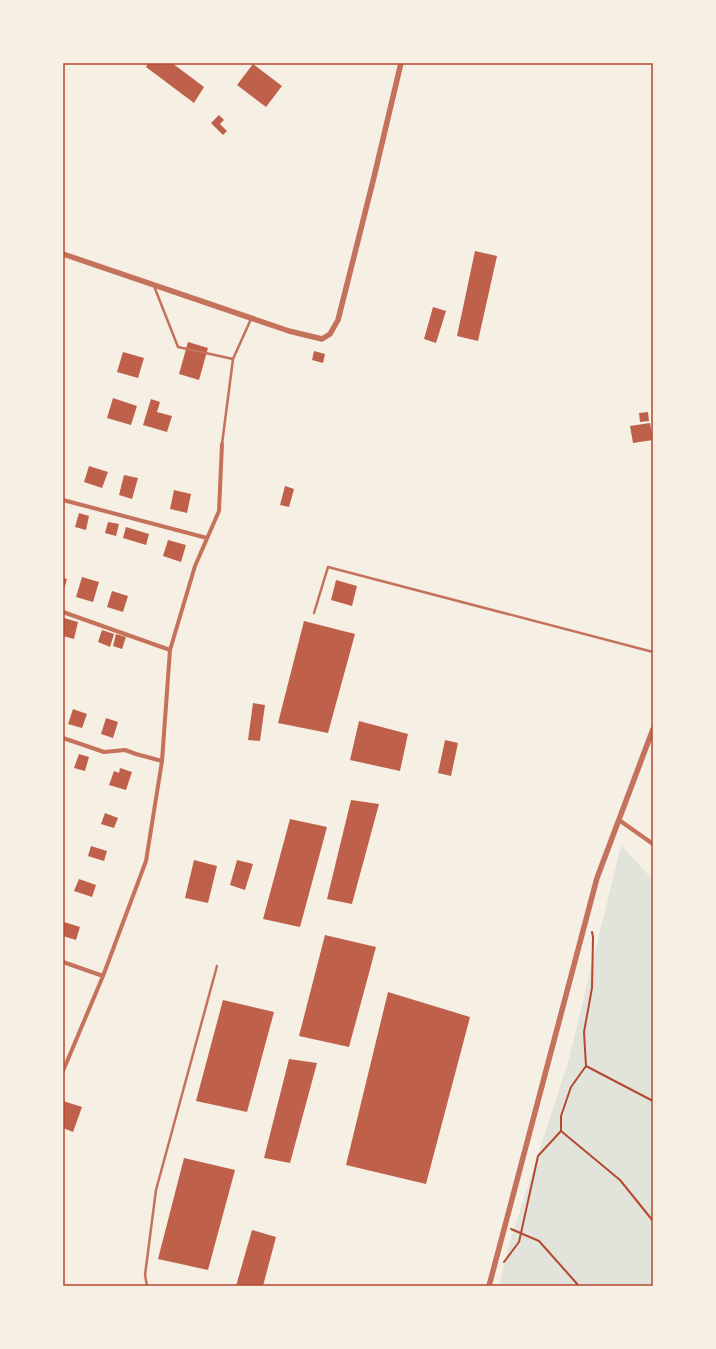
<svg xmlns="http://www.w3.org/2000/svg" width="716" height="1349" font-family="'Sofia Sans Condensed',sans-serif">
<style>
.green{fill:#e2e4dc}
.building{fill:#bf614a}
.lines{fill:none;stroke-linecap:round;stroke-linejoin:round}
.path{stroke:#b5482f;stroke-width:2}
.service{stroke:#c5725c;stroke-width:2.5}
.minor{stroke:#c5725c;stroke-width:4}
.tertiary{stroke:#c5725c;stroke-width:5.5}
.neatline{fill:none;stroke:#b5482f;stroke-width:1.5}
</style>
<rect width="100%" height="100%" fill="#f6efe4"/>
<!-- green -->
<path class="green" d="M621,845L653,880V1286H499L509,1245L569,1059Z"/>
<!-- building -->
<path class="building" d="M148,63H172L204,87L194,103L146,67Z
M253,64L282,86L266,107L237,85Z
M219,115L224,120L220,124L227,131L223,135L211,123Z
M475,251L497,256L478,341L457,336Z
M433,307L446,311L436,343L424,339Z
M188,342L208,348L199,380L179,374Z
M314,351L325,354L323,363L312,360Z
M123,352L144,358L138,378L117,372Z
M113,398L137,406L131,425L107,418Z
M151,399L160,402L157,412L172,416L167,432L143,425Z
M648,412L649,421L640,422L639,413Z
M650,423L653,440L633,443L630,426Z
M89,466L108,472L102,488L84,482Z
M124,475L138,478L132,499L119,495Z
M285,486L294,489L289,507L280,505Z
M174,490L191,494L187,513L170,509Z
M79,513L89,516L86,530L75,527Z
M108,522L119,524L116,536L105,533Z
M126,527L149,534L146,545L123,538Z
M168,540L186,545L181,562L163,556Z
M82,577L99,582L93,602L76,597Z
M63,578L67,579L63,593Z
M336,580L357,586L352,606L331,600Z
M112,591L128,596L123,612L107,607Z
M64,618L78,622L74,639L63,636Z
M304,621L355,634L328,733L278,723Z
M102,630L114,634L110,647L98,642Z
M116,634L126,637L122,649L113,646Z
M253,703L265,705L260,741L248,740Z
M73,709L87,714L82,728L68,724Z
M106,718L118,722L113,738L101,734Z
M359,721L408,734L400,771L350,760Z
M445,740L458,743L451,776L438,773Z
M79,754L89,757L85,771L74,768Z
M120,768L132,772L126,790L109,785L114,771L119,773Z
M351,800L379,804L352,904L327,899Z
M105,813L118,818L114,828L101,824Z
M290,819L327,827L300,927L263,919Z
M91,846L107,851L104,861L88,856Z
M194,860L217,866L208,903L185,898Z
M237,860L253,864L245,890L230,885Z
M79,879L96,885L92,897L74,891Z
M64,922L80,927L76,940L63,936Z
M325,935L376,947L349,1047L299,1036Z
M388,992L470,1017L426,1184L346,1165Z
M223,1000L274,1012L247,1112L196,1101Z
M289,1059L317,1063L290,1163L264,1158Z
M63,1101L82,1107L73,1132L63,1128Z
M184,1158L235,1170L208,1270L158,1259Z
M252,1230L276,1237L263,1286H236Z"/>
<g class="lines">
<!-- path -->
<path class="path" d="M592,932L593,937L592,988L584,1032L586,1066L653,1101
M561,1131L620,1180L653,1221
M511,1229L539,1241L579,1286
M504,1262L519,1242L538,1156L561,1131V1116L571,1087L586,1066"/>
<!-- service -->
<path class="service" d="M154,286L178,347L233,359L251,319
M222,444L233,359
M314,613L328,567L653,652
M147,1286L145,1275L156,1190L217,966"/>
<!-- minor -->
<path class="minor" d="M63,500L207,538
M63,612L170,650
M63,738L104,752L125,750L136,754L162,761
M619,820L653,844
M63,962L103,976
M63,1071L103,976L146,861L162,761L170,650L195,566L219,511L222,444"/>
<!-- tertiary -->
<path class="tertiary" d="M63,254L289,331L322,339L330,334L338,320L374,177L401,63
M489,1286L597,878L653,729"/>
</g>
<!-- border -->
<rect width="716" height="1349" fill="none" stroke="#f6efe4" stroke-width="128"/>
<rect x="64" y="64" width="588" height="1221" class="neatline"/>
</svg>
